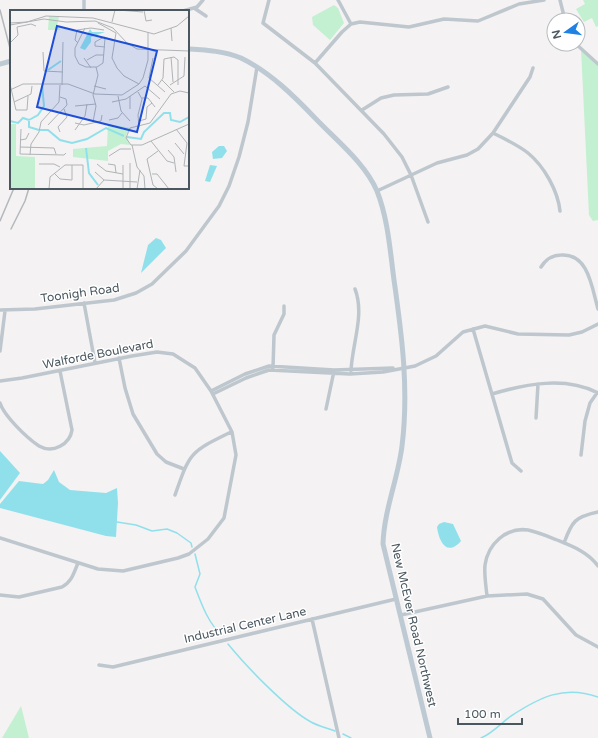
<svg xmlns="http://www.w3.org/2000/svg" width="598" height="738" font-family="'Varela Round',sans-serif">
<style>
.green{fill:#c3f0d1}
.water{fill:#90e0ec}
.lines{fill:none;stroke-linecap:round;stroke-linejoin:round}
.stream{stroke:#90e0ec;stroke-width:1.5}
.street{stroke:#bec7ce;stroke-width:3.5}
.secondary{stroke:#becad3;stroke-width:5}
.rail{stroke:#b4b8bc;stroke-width:1.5}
.labels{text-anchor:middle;stroke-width:3;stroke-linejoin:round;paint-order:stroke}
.street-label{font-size:12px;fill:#4a575f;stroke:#fff}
.inset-river{fill:none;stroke:#90e0ec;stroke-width:2}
.inset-road{fill:none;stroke:#b0b4b7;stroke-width:1}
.view{fill:#1d4ed8;fill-opacity:0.15;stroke:#1d4ed8;stroke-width:2}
.inset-edge{fill:none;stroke:#4a575f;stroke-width:2}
</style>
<rect width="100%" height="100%" fill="#f4f2f2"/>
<!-- green -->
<path class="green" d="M583,0H598V26L596,27L592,18L584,22L576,9L585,4Z
M334,5L338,8L344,23L330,40L313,25L312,17Z
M581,49L598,65V220L593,221L589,215Z
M21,706L29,738H2Z"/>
<!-- water -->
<path class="water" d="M219,146H224L227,151L222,158L213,159L212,152Z
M210,165L217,166L210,182L205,181Z
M156,238L161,240L166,248L141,273L148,245Z
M0,451L20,473L0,500Z
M54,470L59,482L70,490L106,493L117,488L118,503L116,537L106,536L0,508V504L19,481L43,484L48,480Z
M444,522L453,524L461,541C447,557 439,542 437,527L439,524Z"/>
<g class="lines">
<!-- stream -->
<path class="stream" d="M117,522L136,525L152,531L167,529L177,533L191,543L192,547
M195,554L200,574L195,587C200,600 209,626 221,633
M228,644C246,666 287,709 311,722C318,726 327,728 335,731
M343,734L351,738
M481,738C493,733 501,723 511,716C540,697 564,685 598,697"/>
<!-- street -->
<path class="street" d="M84,0V11
M269,0L263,23L315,63L384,134L402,157L411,175L428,222
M338,0L351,24
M560,0L565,20
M194,8L206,16
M183,11L197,7L203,0
M576,44L598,64
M315,63L342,32L351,24L360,22L409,27L444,19L478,21L519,4L544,0
M362,110L381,98L394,95L428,94L448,87
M493,133C505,139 518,145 528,153C544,166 558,191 560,211
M377,191L437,163L467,155L478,149L493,133L530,77L533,68
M541,267C546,259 552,255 561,255C589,253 592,289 598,309
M84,303L95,363
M0,310L35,309L114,300L136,293L152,284L186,251L219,206L229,186L239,157L248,122L257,67
M473,329L512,463L521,471
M0,351L5,311
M119,358L125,388L133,414L157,454L166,462L184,469
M273,368L274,335L284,314V306
M351,371C352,344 365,315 355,289
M0,381L22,378L132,356L157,352L173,354L195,368L211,391L232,432L236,455L224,518L208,539L189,554L178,558L123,571L98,569L0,538
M211,391L245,374L269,366L334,370L393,368
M213,394L246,378L269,370L350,374L383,372L415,366L436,356L463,332L485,326L518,334L569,335L582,332L598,324
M492,394C526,384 565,376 598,393
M0,403C4,416 27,438 39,446C53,454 70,444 72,430L60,371
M326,409L334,371
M536,418L538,384
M581,455L585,421L590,403L597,393
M175,495C190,452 190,452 231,432
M564,543C572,521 575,517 598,512
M0,595L19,597L62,587C72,582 74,572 78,563
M487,596C486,586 484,575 485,565C488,544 506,527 528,530C538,532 547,536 557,540C572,546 588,552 598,566
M401,615L487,596L527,594L543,599L576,635L598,647
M312,619L339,738
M99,665L113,667L396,599"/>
<!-- secondary -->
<path class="secondary" d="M188,49C205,50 225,51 241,58C270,72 295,97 316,119C337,141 365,163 377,191C388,219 390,250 394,280C402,336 409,390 402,446C398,479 384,510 383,544L430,738
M0,64L11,61"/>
<!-- rail -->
<path class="rail" d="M0,10L11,52
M0,221L14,188
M11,229L25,201L29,188"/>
</g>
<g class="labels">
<!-- street labels -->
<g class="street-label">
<text transform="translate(80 293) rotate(-8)" y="4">Toonigh Road</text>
<text transform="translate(98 354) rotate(-11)" y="4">Walforde Boulevard</text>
<text transform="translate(245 625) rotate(-13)" y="4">Industrial Center Lane</text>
<text transform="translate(414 625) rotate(77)" y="4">New McEver Road Northwest</text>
</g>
</g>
<!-- overview -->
<g transform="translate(10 10)">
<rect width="179" height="179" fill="#f4f2f2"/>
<path d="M39,6L49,7L47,16L51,20H38ZM0,114H6V146L25,147V179H0ZM98,114L121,118L116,125L120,135L111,134L98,141V151L63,147V139L97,136Z" fill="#c3f0d1"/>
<path d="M80,19L82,22H95L81,27V32L75,40L70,38Z" fill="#90e0ec"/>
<path class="inset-river" d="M38,60L51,51M19,110L28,105L34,96L32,75M0,111L8,113L13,108L19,110M19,111V117L29,120M30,120H38L50,130L62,133L77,129L96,118L114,126M117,127L131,129L134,122L154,103H160L161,110L170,112L179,107M76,138L79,163L88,175"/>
<path class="inset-road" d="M108,0L133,2M134,0L136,11L142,10M102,12L105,0M0,13L17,12L36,6L83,8L144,24L167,16L179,6M88,13L106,23L102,48L107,58L114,66L129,74M0,15L34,9L56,12L85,11L103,18L117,33L127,39L179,41M75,18L65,38V46L69,54L76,57H87L93,53L95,28M161,18L162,31M0,33L8,25L7,17L21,14L26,16M68,33L65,30L67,20L81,18L94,20M95,37L85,36V32L94,27L105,31M33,42L34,61L53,62M161,47L163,72M74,48L81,58M143,48L139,68L155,82M77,50L86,45H94M152,70L164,82M0,74L6,100H17L18,86M52,75L53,32M148,75L153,68L154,49L164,47L168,50V75M160,75L174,66L175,47M84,76L96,79M0,80L13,74H58L85,84L112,85L129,74L133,68L138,50V22M128,82L132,89L128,105L129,117M179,83L170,81L161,84L140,113L120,118L116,128L121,135H132L179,114M108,86L111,101L120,111M120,86V99M132,88H138L145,97M4,92L21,84L22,76M102,92L116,89L135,76L150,89M65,96L86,94M99,110L108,108L112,103M129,111L136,109L137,97L142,93M83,112L86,96L83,85L88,65L86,57M65,113L74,115L91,111L92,105M38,115L57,95L56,89L50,87M11,119L10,144L54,145L56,143M166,119L177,133L174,156H179M65,120L75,106L77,94M50,122L48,117L57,107L54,99M10,130L16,129L19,123M141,131L157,151L164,153M165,133L174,144M122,135L127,157L134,166L135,179M10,137L44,138L46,144M158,140L164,147L166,162M20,145L21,134L29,122L31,112L49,92L50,75M99,146L110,139H121M29,154H44L50,157M87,154L96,161L113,164M98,154L105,155L106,163M113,155V179M85,162L94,170M44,163L50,169L62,170V155M142,164H147L159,179M94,170L127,172M39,179L40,167L55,155H73V179M86,179L94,170M120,179V153M127,179L130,160M148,179L143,175L137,149L148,141"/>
<path class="view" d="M47,16L147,41L127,122L27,97Z"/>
<rect width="179" height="179" class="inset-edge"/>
</g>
<!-- north arrow -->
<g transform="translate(566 32) rotate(256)"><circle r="19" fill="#ffffff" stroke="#b7bcbf"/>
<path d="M0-3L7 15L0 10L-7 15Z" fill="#1d82e3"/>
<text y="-6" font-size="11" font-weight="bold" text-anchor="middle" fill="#4a575f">N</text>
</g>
<!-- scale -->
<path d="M458 718v6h64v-6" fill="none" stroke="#4a575f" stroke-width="2"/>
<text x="464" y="718" font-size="12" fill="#4a575f" stroke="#ffffff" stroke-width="3" paint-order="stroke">100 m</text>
</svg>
